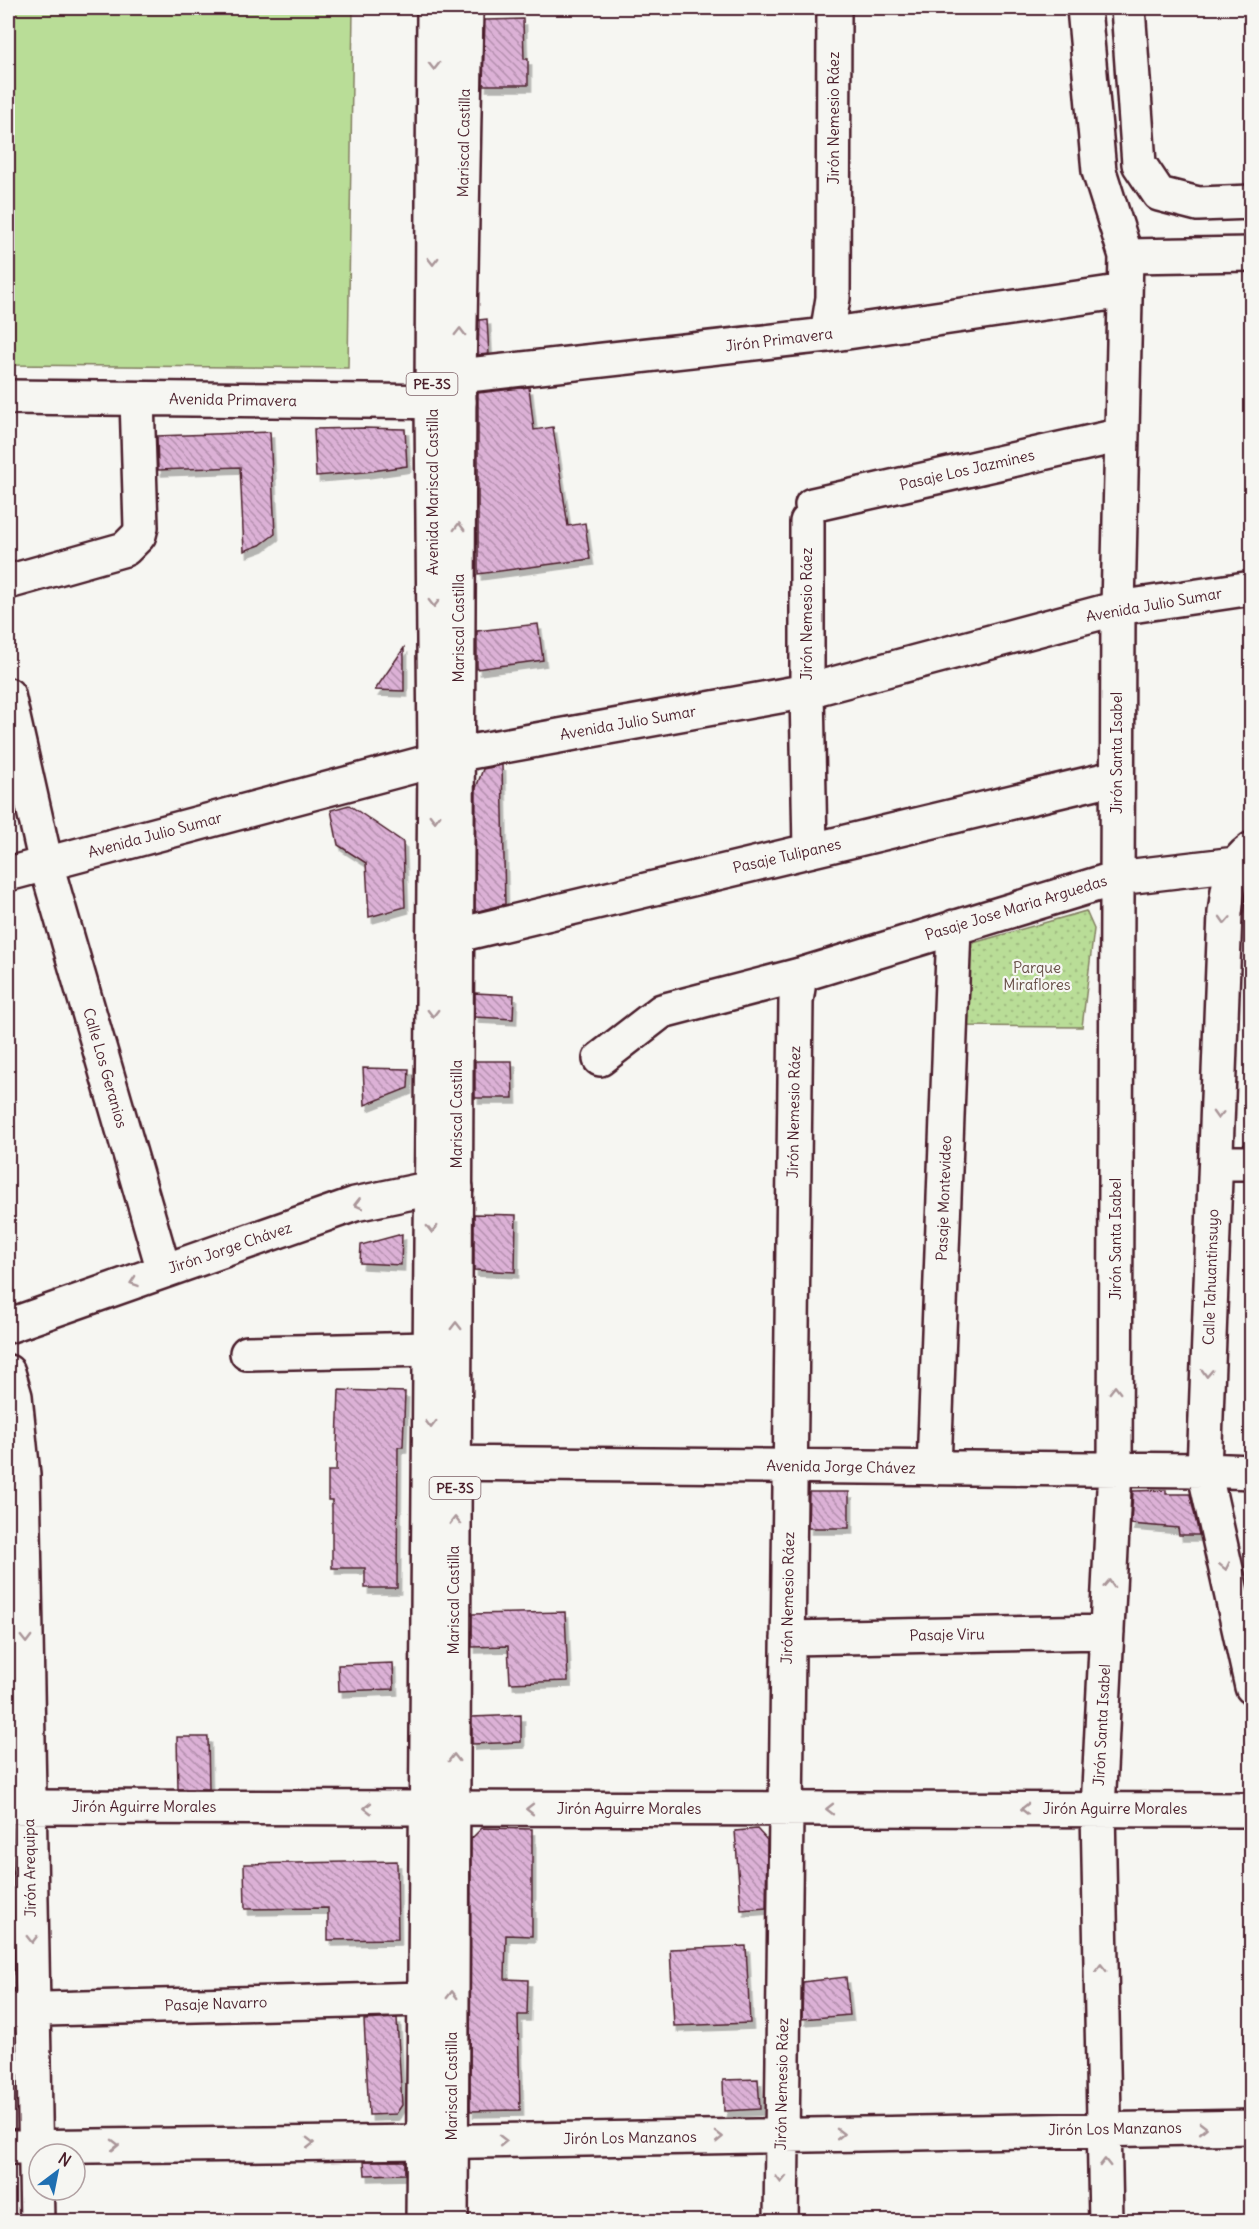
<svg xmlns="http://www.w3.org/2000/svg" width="1259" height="2229" font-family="Delius,sans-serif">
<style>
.grass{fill:#b9dd97;stroke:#827e61;stroke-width:1.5}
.park{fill:url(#park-dots);stroke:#827e61;stroke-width:1.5}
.building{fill:url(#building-back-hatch);stroke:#4a1f2b;stroke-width:1.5;filter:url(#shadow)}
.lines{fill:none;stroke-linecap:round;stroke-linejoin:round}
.minor-casing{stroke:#4a1f2b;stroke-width:38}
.highway-casing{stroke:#4a1f2b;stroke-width:38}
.minor{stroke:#f6f6f2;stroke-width:33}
.highway{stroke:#f6f6f2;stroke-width:33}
.oneway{stroke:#a99598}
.labels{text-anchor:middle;stroke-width:4.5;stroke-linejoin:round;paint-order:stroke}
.shield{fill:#f6f6f2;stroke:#7e6067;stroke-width:1.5}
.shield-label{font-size:14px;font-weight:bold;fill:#4a1f2b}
.street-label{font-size:15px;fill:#4a1f2b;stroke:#f6f6f2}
.park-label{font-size:15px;fill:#664e46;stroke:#f6f6f2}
</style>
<defs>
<pattern id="park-dots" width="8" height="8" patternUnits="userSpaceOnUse" patternTransform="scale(1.5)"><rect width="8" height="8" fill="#b9dd97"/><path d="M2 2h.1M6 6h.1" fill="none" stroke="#a1bd82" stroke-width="1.8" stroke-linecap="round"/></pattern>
<pattern id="building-back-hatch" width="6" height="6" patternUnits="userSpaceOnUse" patternTransform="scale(1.5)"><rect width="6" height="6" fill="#dcb1d6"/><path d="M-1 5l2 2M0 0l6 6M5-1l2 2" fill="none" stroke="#b48fae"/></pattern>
<filter id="shadow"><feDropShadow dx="3.5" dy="6" stdDeviation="0" flood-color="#0004"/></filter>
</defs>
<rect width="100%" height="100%" fill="#f6f6f2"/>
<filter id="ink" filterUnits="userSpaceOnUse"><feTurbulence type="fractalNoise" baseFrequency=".0167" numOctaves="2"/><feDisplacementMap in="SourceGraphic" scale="12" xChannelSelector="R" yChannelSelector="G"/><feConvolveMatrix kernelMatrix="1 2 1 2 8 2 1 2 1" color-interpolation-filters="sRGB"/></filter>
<g filter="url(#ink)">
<!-- grass -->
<path class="grass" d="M8,8H353L348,368L8,365Z"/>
<!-- park -->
<path class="park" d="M1086,911L1094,929L1082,1027L957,1026L959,947Z"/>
<!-- building -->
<path class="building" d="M523,19L524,59H528V85H483L485,20Z
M487,319L489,354L478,355L479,320Z
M529,387L534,430L553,427L568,526L585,523L590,559L478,574V393Z
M362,428L405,429L407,466L365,472L316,476L314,429Z
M270,432L275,534L260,545L244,551L240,467L158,470L157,436Z
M538,624L543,660L477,669V631Z
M404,648V691L375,690Z
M502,765L505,904L475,912L476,788L483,769Z
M349,805L403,842L405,907L369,917L366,863L338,845L331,810Z
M475,993L514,995L513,1019L475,1017Z
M475,1061H512L513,1098H475Z
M363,1068L409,1069L408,1088L365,1105Z
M474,1214L516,1215L515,1272L474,1270Z
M402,1234L401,1265L360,1263L361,1245Z
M339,1390L405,1392L403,1447H398L397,1588H365V1568H332V1500H328V1471H336Z
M1166,1490V1494H1190L1199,1535H1179L1178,1528L1131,1524L1133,1491Z
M809,1492H849V1528H808Z
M565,1612L568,1681L510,1683L508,1646L472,1647V1614Z
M393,1663L394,1689L339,1691L338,1665Z
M521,1715V1742L472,1744V1717Z
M177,1737H208L209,1789H178Z
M482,1828L532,1829V1936L506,1935L505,1979L528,1980L527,2015H518L520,2110L470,2111L471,1839Z
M757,1829L767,1840L766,1908L741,1910L735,1831Z
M397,1861L398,1939L328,1940V1908L245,1909L244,1864Z
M746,1946L750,2023L674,2026L670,1949Z
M846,1977L850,2015L802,2019L803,1982Z
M397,2018L402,2105L396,2114L369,2115L364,2020Z
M758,2079L760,2109L724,2111L723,2080Z
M364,2161H405V2174L365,2175Z"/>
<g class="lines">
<defs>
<path id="minor" d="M1084,8L1099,171L1126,256L1118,608L1115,1469L1098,1809L1106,2222
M1128,8L1139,164L1159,194L1198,204L1252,202
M1126,256L1252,254
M827,335L833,298L834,8
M432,379L827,335L1125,291
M8,397L459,402
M812,505L1122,435
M807,522V691L810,850
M8,582L125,549L139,535L141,527L137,399
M8,695L46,864L164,1271
M1252,849C1227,867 1229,886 1225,913L1204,1470L1252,1687
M8,874L459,754L807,691L1118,608L1252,588
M458,935L1117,777
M600,1059L662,1011L800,975L1117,878L1236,864
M1216,1163H1252
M8,1326L355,1204L432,1188H456
M247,1353L431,1349
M8,1372L15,1396L23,1475L37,2222
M430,1463L1204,1470L1252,1472
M934,1468L954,927
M788,1638L1107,1632
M8,1807L1252,1810
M8,2010L425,1999
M8,2147L424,2142L1252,2127
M781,2222L796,1001L800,975"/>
<path id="highway" d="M423,2222L435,760L432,402L434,8
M451,2222L459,376L466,8"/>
</defs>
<!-- minor casing -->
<use href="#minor" class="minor-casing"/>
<!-- highway casing -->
<use href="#highway" class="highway-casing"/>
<!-- minor -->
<use href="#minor" class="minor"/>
<!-- highway -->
<use href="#highway" class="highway"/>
</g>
<!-- one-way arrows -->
<defs><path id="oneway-chevron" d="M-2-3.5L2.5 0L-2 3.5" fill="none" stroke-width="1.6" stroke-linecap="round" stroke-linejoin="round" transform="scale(1.5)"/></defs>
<g class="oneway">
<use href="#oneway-chevron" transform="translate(434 66) rotate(90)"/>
<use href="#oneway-chevron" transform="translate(433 261) rotate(90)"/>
<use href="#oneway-chevron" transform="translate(460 332) rotate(-89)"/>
<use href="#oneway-chevron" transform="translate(459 527) rotate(-90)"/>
<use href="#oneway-chevron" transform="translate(434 603) rotate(90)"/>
<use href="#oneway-chevron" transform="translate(435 818) rotate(90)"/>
<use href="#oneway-chevron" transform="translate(1225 920) rotate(93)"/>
<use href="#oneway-chevron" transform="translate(433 1013) rotate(90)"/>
<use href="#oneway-chevron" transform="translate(1218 1115) rotate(92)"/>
<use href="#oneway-chevron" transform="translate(358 1204) rotate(166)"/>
<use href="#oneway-chevron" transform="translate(432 1229) rotate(90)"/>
<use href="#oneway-chevron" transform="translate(134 1282) rotate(161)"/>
<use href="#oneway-chevron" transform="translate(456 1326) rotate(-90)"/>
<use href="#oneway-chevron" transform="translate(1207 1373) rotate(92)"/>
<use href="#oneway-chevron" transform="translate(1115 1390) rotate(-90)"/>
<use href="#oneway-chevron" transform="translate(431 1424) rotate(90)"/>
<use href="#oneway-chevron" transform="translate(455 1521) rotate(-90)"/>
<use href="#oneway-chevron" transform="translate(1225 1566) rotate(78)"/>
<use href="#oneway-chevron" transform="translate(1109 1584) rotate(-87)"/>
<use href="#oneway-chevron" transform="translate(26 1639) rotate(89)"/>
<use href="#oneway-chevron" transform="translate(454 1758) rotate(-90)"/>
<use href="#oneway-chevron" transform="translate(368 1808) rotate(-180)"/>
<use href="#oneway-chevron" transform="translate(530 1809) rotate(-180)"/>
<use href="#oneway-chevron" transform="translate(830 1809) rotate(-180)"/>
<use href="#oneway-chevron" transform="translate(1025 1809) rotate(-180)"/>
<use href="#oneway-chevron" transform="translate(32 1939) rotate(89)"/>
<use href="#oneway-chevron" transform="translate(1101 1968) rotate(-91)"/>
<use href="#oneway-chevron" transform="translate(452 1995) rotate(-90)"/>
<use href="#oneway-chevron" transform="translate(1203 2128) rotate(-1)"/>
<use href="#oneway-chevron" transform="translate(840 2134) rotate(-1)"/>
<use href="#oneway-chevron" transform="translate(719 2137) rotate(-1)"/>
<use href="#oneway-chevron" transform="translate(503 2141) rotate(-1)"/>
<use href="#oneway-chevron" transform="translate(310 2143) rotate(-1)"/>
<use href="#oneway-chevron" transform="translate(115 2145) rotate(-1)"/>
<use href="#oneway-chevron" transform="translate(1105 2163) rotate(-91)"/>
<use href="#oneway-chevron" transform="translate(781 2179) rotate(91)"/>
</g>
</g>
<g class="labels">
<!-- shield labels -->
<g class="shield">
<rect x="406.5" y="373" width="51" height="22" rx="4.5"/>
<rect x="429.5" y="1477" width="51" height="22" rx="4.5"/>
</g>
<g class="shield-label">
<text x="432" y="389">PE-3S</text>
<text x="455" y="1493">PE-3S</text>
</g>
<!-- street labels -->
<g class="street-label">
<text transform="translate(834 118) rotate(-90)" y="5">Jirón Nemesio Ráez</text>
<text transform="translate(464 143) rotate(-89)" y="5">Mariscal Castilla</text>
<text transform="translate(779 340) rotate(-7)" y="5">Jirón Primavera</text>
<text transform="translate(233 400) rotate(1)" y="5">Avenida Primavera</text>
<text transform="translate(967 470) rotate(-13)" y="5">Pasaje Los Jazmines</text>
<text transform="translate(433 492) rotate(-90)" y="5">Avenida Mariscal Castilla</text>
<text transform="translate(1154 605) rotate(-10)" y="5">Avenida Julio Sumar</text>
<text transform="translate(807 614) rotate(-90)" y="5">Jirón Nemesio Ráez</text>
<text transform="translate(459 628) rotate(-90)" y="5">Mariscal Castilla</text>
<text transform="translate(628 723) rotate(-10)" y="5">Avenida Julio Sumar</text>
<text transform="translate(1117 753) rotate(-90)" y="5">Jirón Santa Isabel</text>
<text transform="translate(155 835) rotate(-15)" y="5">Avenida Julio Sumar</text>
<text transform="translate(787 856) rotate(-13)" y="5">Pasaje Tulipanes</text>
<text transform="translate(1016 908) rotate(-17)" y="5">Pasaje Jose Maria Arguedas</text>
<text transform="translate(105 1068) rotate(74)" y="5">Calle Los Geranios</text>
<text transform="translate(794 1112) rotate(-89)" y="5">Jirón Nemesio Ráez</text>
<text transform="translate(457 1114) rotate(-90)" y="5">Mariscal Castilla</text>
<text transform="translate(944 1198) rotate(-88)" y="5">Pasaje Montevideo</text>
<text transform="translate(1116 1239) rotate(-90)" y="5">Jirón Santa Isabel</text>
<text transform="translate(230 1248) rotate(-19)" y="5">Jirón Jorge Chávez</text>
<text transform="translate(1211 1277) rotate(-88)" y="5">Calle Tahuantinsuyo</text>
<text transform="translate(841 1467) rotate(1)" y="5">Avenida Jorge Chávez</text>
<text transform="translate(788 1598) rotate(-89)" y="5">Jirón Nemesio Ráez</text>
<text transform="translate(454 1600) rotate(-90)" y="5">Mariscal Castilla</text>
<text transform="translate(947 1635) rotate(-1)" y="5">Pasaje Viru</text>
<text transform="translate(1102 1725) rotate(-87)" y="5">Jirón Santa Isabel</text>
<text x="144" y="1812">Jirón Aguirre Morales</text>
<text x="629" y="1814">Jirón Aguirre Morales</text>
<text x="1115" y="1814">Jirón Aguirre Morales</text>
<text transform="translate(30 1868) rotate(-91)" y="5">Jirón Arequipa</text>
<text transform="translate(216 2004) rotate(-2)" y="5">Pasaje Navarro</text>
<text transform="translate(782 2084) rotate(-89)" y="5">Jirón Nemesio Ráez</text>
<text transform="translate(452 2086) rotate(-90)" y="5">Mariscal Castilla</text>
<text transform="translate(1115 2129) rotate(-1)" y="5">Jirón Los Manzanos</text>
<text transform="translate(630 2138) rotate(-1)" y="5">Jirón Los Manzanos</text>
</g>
<!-- park labels -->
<g class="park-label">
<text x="1037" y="973">Parque<tspan x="1037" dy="17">Miraflores</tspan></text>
</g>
</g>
<!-- margin -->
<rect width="1259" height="2229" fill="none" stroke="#f6f6f2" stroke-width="30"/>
<rect x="15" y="15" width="1229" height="2199" fill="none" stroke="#4a1f2b" stroke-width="2" filter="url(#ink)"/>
<!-- north arrow -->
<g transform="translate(57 2172) rotate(32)"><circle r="28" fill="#f6f6f2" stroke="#b1a0a2" stroke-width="1.5"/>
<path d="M0-4.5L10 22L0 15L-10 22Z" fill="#1f6fb2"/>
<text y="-9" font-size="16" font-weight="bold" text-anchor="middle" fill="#4a1f2b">N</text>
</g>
</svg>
